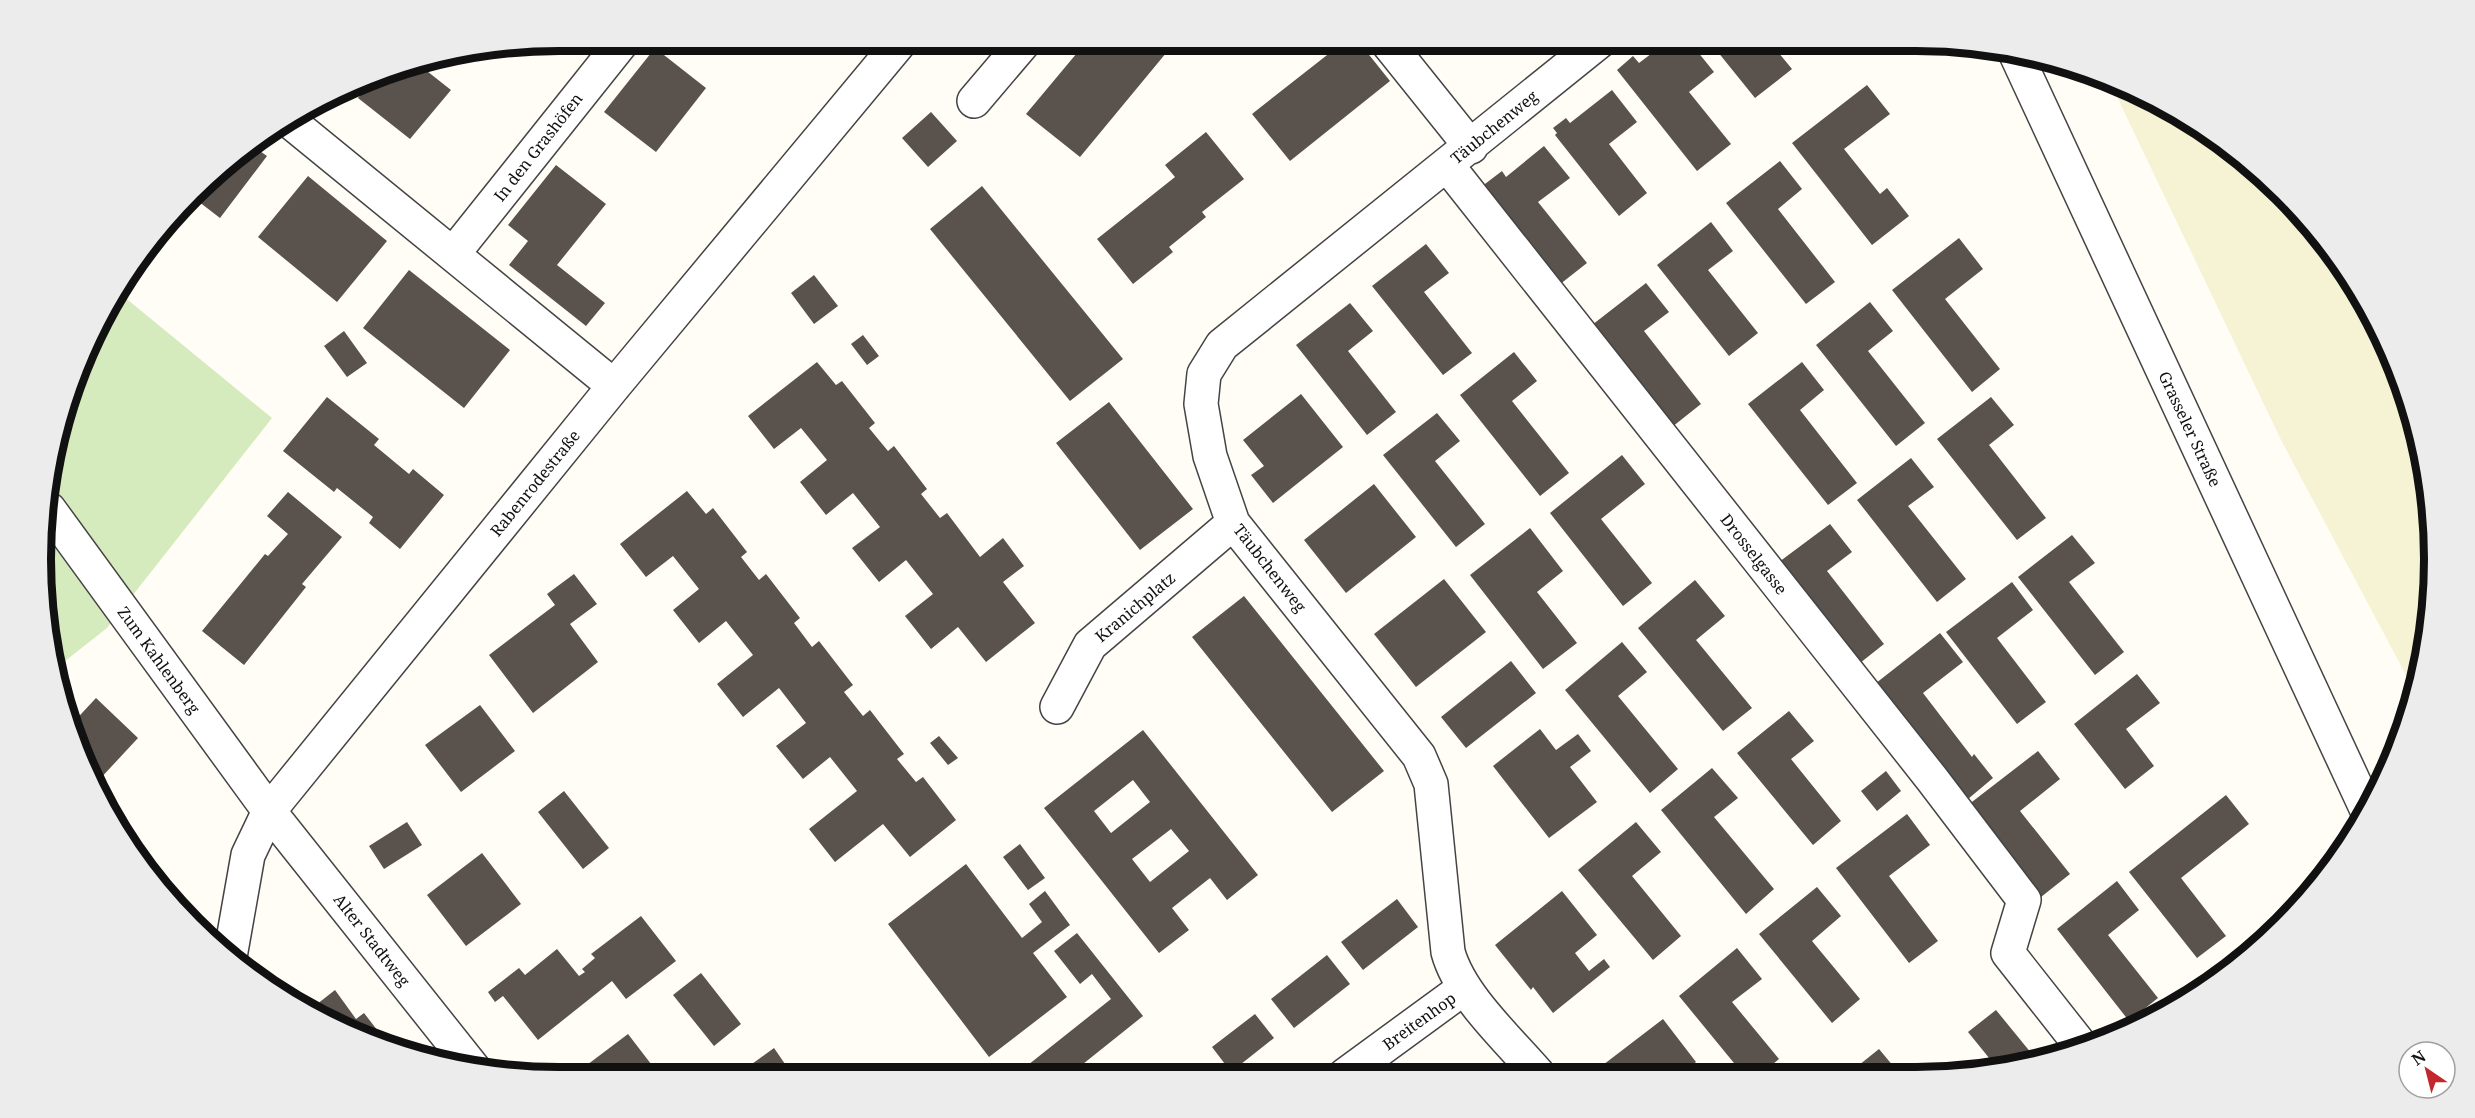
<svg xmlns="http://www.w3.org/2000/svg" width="2475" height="1118" font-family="'Noto Serif',serif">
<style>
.farmland{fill:#f6f3d4}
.green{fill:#d5ebbd}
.building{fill:#5a524d;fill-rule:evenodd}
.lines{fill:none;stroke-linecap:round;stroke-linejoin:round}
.minor-casing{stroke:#444;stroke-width:36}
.minor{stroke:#fff;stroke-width:33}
.labels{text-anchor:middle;stroke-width:6;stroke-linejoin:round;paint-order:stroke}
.street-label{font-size:16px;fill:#111;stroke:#fff}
.rim{fill:none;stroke:#111;stroke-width:8}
</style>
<rect width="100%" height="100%" fill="#fffdf5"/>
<!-- farmland -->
<path class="farmland" d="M2108,78L2204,128L2282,192L2347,271L2395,360L2424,458L2434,559L2425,660L2415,692L2281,440Z"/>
<!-- green -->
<path class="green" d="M117,291L272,418L107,628L55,669L45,627L50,458L110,300Z"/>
<!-- building -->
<path class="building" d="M1087,41H1176L1080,157L1026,114Z
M1345,41H1358L1390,81L1290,161L1252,114Z
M1668,41H1689L1714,72L1689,92L1731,144L1697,171L1617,70L1633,56L1639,63Z
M1709,41H1769L1792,69L1755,98Z
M655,48L706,88L656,152L604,112Z
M418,64L451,90L410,139L358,98L377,75L392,68Z
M1867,85L1890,114L1844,149L1880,194L1887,188L1909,216L1872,245L1792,143Z
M1612,90L1637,122L1609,144L1647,193L1619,216L1555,135L1557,133L1553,128L1566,118L1570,123Z
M931,112L957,141L928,167L902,138Z
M1206,132L1244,179L1202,212L1206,217L1169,247L1173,252L1133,284L1097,239L1175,177L1165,165Z
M251,145L267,156L220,218L194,198L217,169Z
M1544,146L1570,178L1538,202L1587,263L1559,285L1481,187L1502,171L1506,177Z
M1780,161L1802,189L1778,209L1835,282L1806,304L1726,203Z
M556,165L606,204L557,265L605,303L586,326L509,265L528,241L508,225Z
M308,176L387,241L337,302L258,237Z
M982,186L1123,359L1070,401L930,229Z
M1711,222L1733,251L1708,270L1758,333L1729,356L1657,265Z
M1959,238L1983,269L1945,299L2000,369L1972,392L1892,290Z
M1426,244L1449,273L1424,292L1472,353L1443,375L1372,286Z
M409,270L510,350L464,408L363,328Z
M814,275L838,306L814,324L791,293Z
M1646,283L1669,312L1644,331L1701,404L1672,427L1592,325Z
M1870,302L1893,331L1868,351L1925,423L1896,446L1816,345Z
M1350,303L1373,331L1348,351L1396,412L1367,435L1296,345Z
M344,331L367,363L347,377L324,346Z
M863,335L879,356L867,365L851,344Z
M1514,352L1537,381L1512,401L1569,473L1540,496L1460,395Z
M817,362L836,385L842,381L875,423L869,428L888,451L894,446L927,489L921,494L940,518L947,513L980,557L1003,538L1024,566L1003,582L1035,623L986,662L958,627L931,649L905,616L933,594L906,560L879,582L852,548L880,527L853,493L826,515L800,482L827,460L801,428L774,449L748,416Z
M1802,362L1824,390L1800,410L1857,483L1828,505L1748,404Z
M1301,394L1343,447L1273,503L1251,475L1264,466L1243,440Z
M327,397L379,439L374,445L409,474L413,469L444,495L400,549L369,523L373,517L337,488L334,492L283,451Z
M1991,397L2014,425L1989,445L2046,518L2017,540L1937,439Z
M1109,402L1193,509L1140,550L1056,443Z
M1437,413L1460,441L1435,461L1485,524L1456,547L1383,455Z
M1622,455L1645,484L1601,519L1652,583L1623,606L1550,513Z
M1911,458L1934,487L1908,506L1966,579L1937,602L1857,500Z
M1374,484L1416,537L1346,593L1304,540Z
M687,491L706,514L713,508L747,552L741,557L759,580L766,574L800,618L794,623L812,647L819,641L853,685L844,692L863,716L870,710L904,754L897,759L916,782L923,777L956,820L910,857L883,824L835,862L809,829L857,791L830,757L803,779L776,746L806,723L779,688L743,717L717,684L753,655L726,621L699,643L673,610L699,589L673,556L646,577L620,544Z
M288,492L342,537L302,584L306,587L244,665L202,631L265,554L268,556L288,534L267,516Z
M1830,524L1852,552L1827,571L1884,644L1855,667L1775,565Z
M1530,528L1563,571L1537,592L1577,643L1543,669L1470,575Z
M2072,535L2095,563L2069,582L2124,652L2095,675L2018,577Z
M574,574L597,604L570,624L598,662L533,713L489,655L555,605L547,594Z
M1444,579L1486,632L1416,687L1374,634Z
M1695,580L1725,616L1696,640L1752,708L1723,731L1638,628Z
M2012,582L2033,610L1997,638L2046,702L2017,724L1946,632Z
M1244,596L1384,771L1332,812L1192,637Z
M1940,633L1963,662L1923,693L1972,757L1974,754L1993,778L1968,799L1871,687Z
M1622,642L1647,672L1618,696L1678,769L1650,793L1565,690Z
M1511,661L1536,693L1466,748L1441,717Z
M2137,674L2160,703L2126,729L2154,766L2125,789L2074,724Z
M96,698L138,738L98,781L97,780L94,783L69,727Z
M480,705L515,751L461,792L425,745Z
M1789,711L1814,741L1791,759L1841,821L1813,845L1737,753Z
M1540,729L1556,750L1578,734L1591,751L1570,767L1597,802L1549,838L1493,766Z
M1143,730L1258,875L1227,900L1210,878L1172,908L1189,930L1159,953L1044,808ZM1133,780L1150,802L1111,833L1094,811ZM1171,829L1189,851L1150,882L1132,859Z
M939,736L958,758L948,765L930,743Z
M2038,751L2060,779L2020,811L2070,874L2041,897L1968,805Z
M1712,768L1738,798L1714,817L1774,889L1746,914L1661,810Z
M1886,771L1901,791L1877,811L1861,791Z
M564,791L609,848L583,869L538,812Z
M2226,795L2249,824L2181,878L2226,936L2197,958L2129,872Z
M1907,814L1930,845L1889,876L1938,941L1909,963L1836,868Z
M407,822L422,845L384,869L369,846Z
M1636,822L1661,852L1632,876L1681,936L1653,960L1578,870Z
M1020,844L1045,878L1028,890L1003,857Z
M482,853L521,904L466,946L427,895Z
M966,864L1022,938L1042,922L1029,904L1045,891L1070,925L1033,953L1067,997L989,1057L888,924Z
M2117,881L2139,910L2108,935L2158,998L2129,1021L2057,929Z
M1817,887L1841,916L1812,941L1860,999L1832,1023L1759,934Z
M1562,891L1597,935L1575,953L1589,971L1604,959L1610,967L1553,1013L1533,987L1531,990L1495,945Z
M1397,899L1418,927L1363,970L1341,942Z
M641,916L676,961L626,999L612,981L538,1040L503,996L495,1002L488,992L519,968L525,975L557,949L579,976L585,972L582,969L595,958L591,954Z
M1077,933L1143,1016L1068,1076H1014L1111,999L1092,974L1080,984L1054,951Z
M1737,948L1762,979L1732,1002L1779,1059L1761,1074H1743L1679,996Z
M1327,955L1350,984L1294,1028L1271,999Z
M701,973L741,1024L714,1046L673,995Z
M335,990L356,1019L364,1013L388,1044L386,1046L361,1038L312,1008Z
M1996,1010L2036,1059L1998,1069L1968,1032Z
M1255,1014L1274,1038L1231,1072L1212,1047Z
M1663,1019L1696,1062L1680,1074H1604L1599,1068Z
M628,1034L661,1077H571Z
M774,1048L794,1077H741L738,1074Z
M1879,1049L1899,1073H1849Z
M1457,1068L1463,1075H1448Z"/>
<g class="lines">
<defs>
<path id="minor" d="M1386,41L1471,147
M2014,50L2366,808
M974,101L1025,41
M287,119L614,386
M1447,165L1932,779L2024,900L2008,953L2082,1047
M453,254L623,41
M49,509L269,811L474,1069
M1057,707L1090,645L1233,523
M230,957L248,855L269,811L614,386L901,41
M1538,1074C1508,1039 1460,996 1448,952L1431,784L1419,756L1233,523L1210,456L1201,404L1204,374L1222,345L1600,41
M1345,1075L1464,988"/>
</defs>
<!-- minor casing -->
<use href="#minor" class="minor-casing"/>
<!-- minor -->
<use href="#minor" class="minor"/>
</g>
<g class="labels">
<!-- street labels -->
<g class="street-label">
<text transform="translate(1494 127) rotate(-39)" y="6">Täubchenweg</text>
<text transform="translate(538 147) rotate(-52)" y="6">In den Grashöfen</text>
<text transform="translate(2190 429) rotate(65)" y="6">Grasseler Straße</text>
<text transform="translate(535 483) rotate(-51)" y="6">Rabenrodestraße</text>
<text transform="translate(1754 554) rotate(52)" y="6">Drosselgasse</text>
<text transform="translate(1270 568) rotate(52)" y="6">Täubchenweg</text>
<text transform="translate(1135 607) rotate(-40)" y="6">Kranichplatz</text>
<text transform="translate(159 660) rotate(54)" y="6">Zum Kahlenberg</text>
<text transform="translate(372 940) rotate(52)" y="6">Alter Stadtweg</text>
<text transform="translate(1419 1021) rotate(-36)" y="6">Breitenhop</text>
</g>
</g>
<!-- crop -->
<path d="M0 0H2475V1118H0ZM559 51H1916A508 508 0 0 1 2424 559V559A508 508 0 0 1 1916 1067H559A508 508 0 0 1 51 559V559A508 508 0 0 1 559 51Z" fill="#ececec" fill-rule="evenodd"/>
<path class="rim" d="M559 51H1916A508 508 0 0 1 2424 559V559A508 508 0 0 1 1916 1067H559A508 508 0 0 1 51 559V559A508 508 0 0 1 559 51Z"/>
<!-- north arrow -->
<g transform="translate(2427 1070) rotate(325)"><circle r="28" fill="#ffffff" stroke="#a0a0a0" stroke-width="1.5"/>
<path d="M0-4.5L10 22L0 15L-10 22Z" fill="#c4262e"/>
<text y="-9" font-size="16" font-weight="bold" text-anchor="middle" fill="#111111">N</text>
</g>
</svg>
